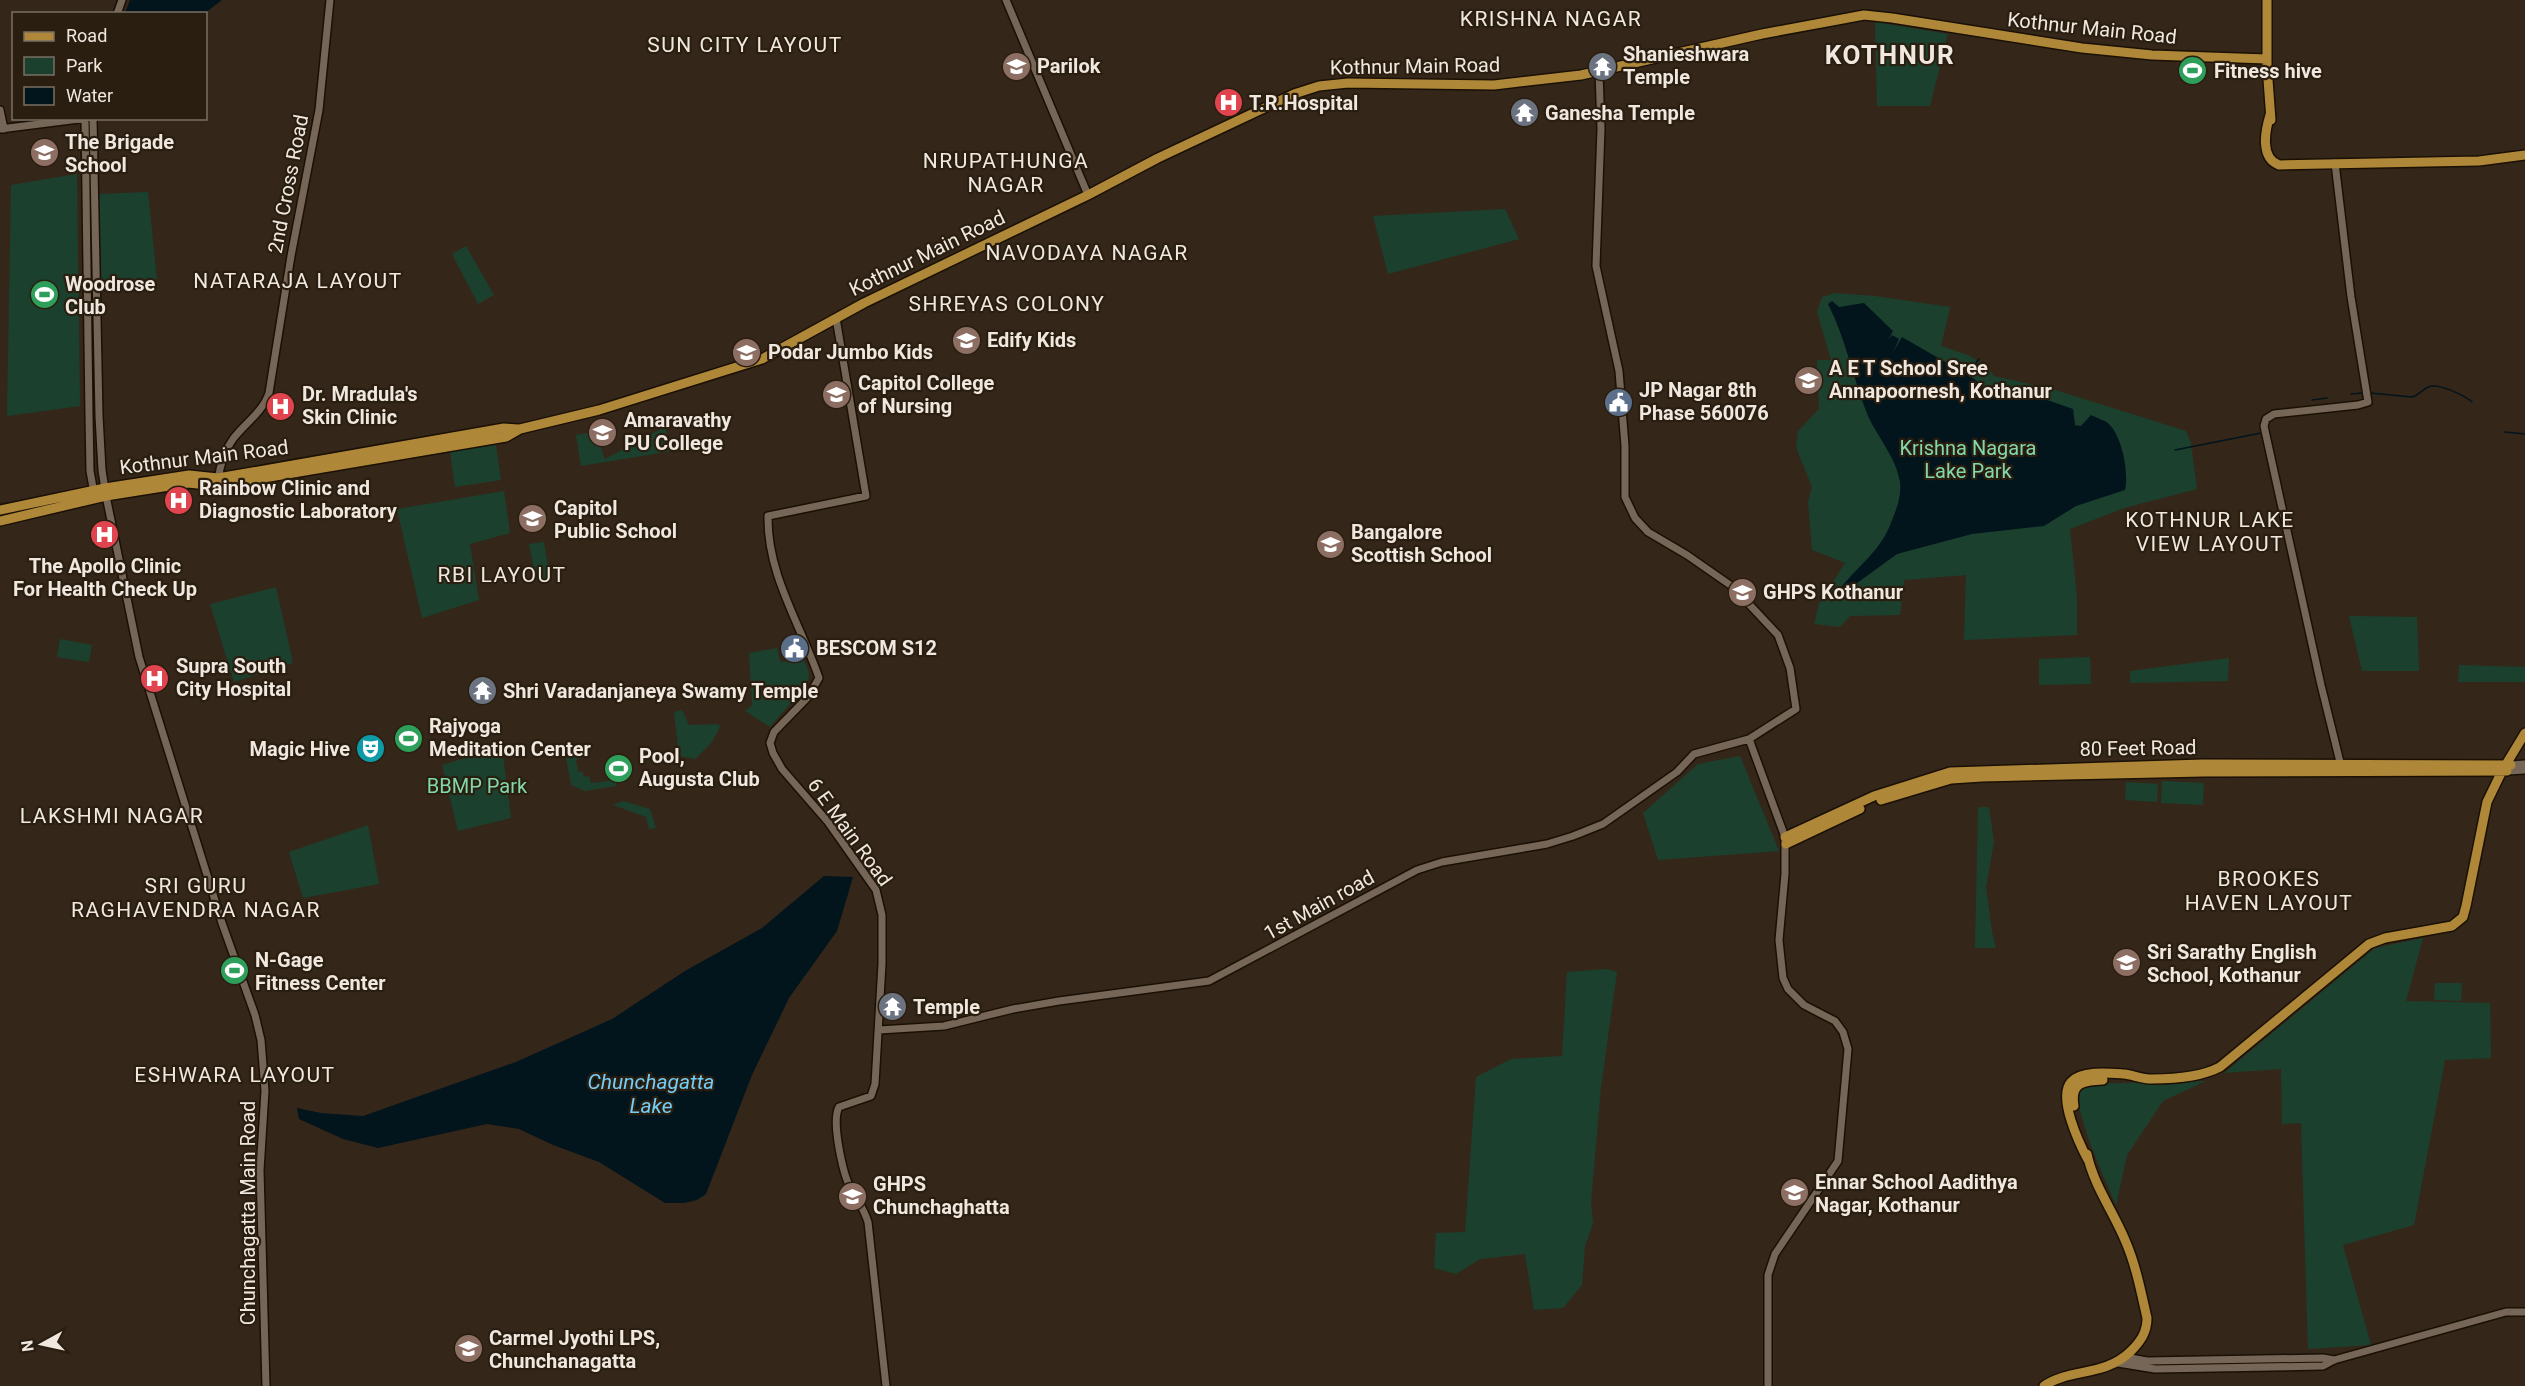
<svg xmlns="http://www.w3.org/2000/svg" width="2525" height="1386" font-family="Roboto,sans-serif">
<style>
.green{fill:#1b412e}
.water{fill:#02141c}
.lines{fill:none;stroke-linecap:round;stroke-linejoin:round}
.stream{stroke:#02141c;stroke-width:1.5}
.minor-casing{stroke:#1b1004;stroke-width:10}
.major-casing{stroke:#1b1004;stroke-width:12}
.minor{stroke:#756657;stroke-width:7}
.major{stroke:#ae8739;stroke-width:9}
.labels{text-anchor:middle;stroke-width:4.5;stroke-linejoin:round;paint-order:stroke}
.street-label{font-size:20px;fill:#f0e8df;stroke:#2a1e10}
.poi-label{font-size:20px;font-weight:bold;fill:#f0e8df;stroke:#2a1e10;text-anchor:start}
.park-label{font-size:20px;fill:#82d8aa;stroke:#2a1e10}
.neighbourhood-label{font-size:21px;letter-spacing:1.5px;fill:#f0e8df;stroke:#2a1e10}
.water-label{font-size:21px;font-style:italic;fill:#72cef9;stroke:#2a1e10}
.district-label{font-size:26px;font-weight:bold;letter-spacing:1.5px;fill:#f0e8df;stroke:#2a1e10}
</style>
<rect width="100%" height="100%" fill="#34271a"/>
<!-- green -->
<path class="green" d="M1875,22L1948,34L1930,106H1877Z
M77,174L80,406L7,416L11,185Z
M148,192L157,279L101,280L99,194Z
M1505,209L1519,239L1388,274L1373,216Z
M466,246L494,295L478,304L452,254Z
M1835,293L1875,296L1950,307L1941,346L1968,355L1987,366L1994,376L2052,389L2186,431L2191,443L2197,489L2124,508L2070,529L2077,597V635L1964,640L1966,575L1904,580L1900,615L1850,616L1840,627L1814,624L1819,604L1845,563L1812,550L1808,502L1812,487L1796,447L1798,431L1819,409L1817,360H1831L1817,312L1822,297Z
M665,427L672,451L581,466L576,435L595,432L605,459Z
M496,445L501,480L455,487L450,451Z
M504,491L510,533L470,544L479,600L422,618L397,509Z
M544,542L550,579L536,580L529,544Z
M276,587L293,663L234,682L210,604Z
M2349,616L2417,617L2419,671H2362Z
M60,639L92,645L89,662L57,657Z
M777,648L780,661L783,662L803,658L809,672L808,683L770,727L745,711L752,705L749,653Z
M2090,657L2091,684L2039,685V659Z
M2229,658L2228,681L2130,683V671Z
M2459,665L2525,667V682H2458Z
M682,710L689,725L718,724L720,727L712,742L695,759L679,756L674,712Z
M502,747L511,818L458,831L442,765Z
M583,751L585,756L576,760L578,772L582,771L584,777L589,776L591,783L616,780V786L585,791L571,785L566,758Z
M1740,756L1779,851L1658,860L1643,813L1698,764Z
M2162,781L2204,783L2203,805L2161,803Z
M2126,782L2158,784L2157,802L2125,800Z
M623,801L650,809L656,828L649,829L646,817L613,805Z
M1978,807H1989L1994,842L1986,887L1992,932L1996,948H1975Z
M368,825L379,884L303,898L289,852Z
M2423,938L2406,1001L2490,1003L2491,1058L2445,1060L2414,1225L2343,1245L2371,1345L2308,1349L2301,1123L2282,1124L2281,1069L2224,1073L2375,948Z
M1606,969L1617,972L1601,1087L1591,1202L1593,1224L1585,1246L1582,1285L1563,1308L1534,1310L1525,1254L1480,1259L1456,1274L1434,1268L1436,1233L1465,1232L1476,1077L1511,1059L1562,1056L1567,972Z
M2435,983H2462L2461,1001L2434,1000Z
M2206,1081L2163,1101L2127,1155L2116,1205C2105,1178 2074,1115 2079,1089L2087,1084Z"/>
<!-- water -->
<path class="water" d="M130,0H222L205,13H125Z
M1832,301L1839,307L1864,303L1893,331L1888,340L1892,335L1899,339L1893,352L1902,337L1973,378L1983,387L2027,393L2073,409L2075,425L2081,426L2091,415C2096,418 2105,420 2109,424C2122,437 2129,472 2125,490L2076,506L2044,526L1972,534L1897,554L1831,602C1846,575 1874,559 1888,530C1894,515 1902,499 1900,482C1896,457 1878,438 1868,416C1853,379 1846,339 1828,304Z
M824,876L853,877L837,931L789,998L752,1075L706,1194L697,1200L684,1203H665L599,1162L553,1145L519,1129L487,1124L378,1148L343,1139L299,1119L297,1108L321,1113L363,1116L516,1062L612,1019L685,971L762,928Z"/>
<g class="lines">
<!-- stream -->
<path class="stream" d="M1976,363L1979,359
M1966,374L1970,370
M2370,393L2412,397C2419,395 2422,390 2428,387C2438,382 2465,396 2472,402
M2351,394L2362,393
M2312,400L2327,398
M2505,432L2525,434
M2175,450L2261,433"/>
<defs>
<path id="minor" d="M1006,0L1088,195
M117,14L122,0
M0,110L4,129
M85,118L89,416L90,471L94,493
M93,118L99,416L102,470L106,496L139,657L222,923L255,1015L261,1040L265,1091L260,1170L266,1386
M0,129L87,118
M2335,163L2351,297L2368,402L2358,405L2274,414L2266,419L2264,426L2321,685L2341,766
M836,318L866,496L768,516C767,575 801,625 819,678L808,697L774,732L770,743L773,753L782,769L828,822L876,890L882,915V964L875,1084L871,1096L839,1107C831,1121 843,1175 851,1189C858,1201 864,1209 868,1222L886,1386
M218,480C220,466 224,451 233,439C244,424 263,412 269,393L291,256L319,110L330,0
M1749,739L1785,837V874L1779,940L1783,978L1788,989L1804,1005L1835,1021L1843,1032L1848,1049L1838,1161L1775,1254L1768,1275V1386
M2511,765L2525,764
M2507,771L2525,770
M879,1030L944,1026L1013,1009L1059,1001L1209,981L1417,870L1442,862L1547,844L1573,836L1603,824L1677,772L1694,754L1749,739L1796,709L1790,668L1778,635L1733,587L1687,555L1648,532L1635,518L1625,497V446L1619,371L1596,266L1601,129L1599,72
M2125,1357L2147,1361L2323,1358L2334,1360
M2118,1363L2155,1369L2323,1366L2334,1360L2506,1312H2525"/>
<path id="major" d="M2267,0V66L2271,120
M2270,115C2265,131 2260,158 2279,165L2479,161L2525,155
M0,510L105,488L189,475L218,478L504,428L518,429
M0,521L106,496L188,483L217,486L506,437L520,429L599,410L762,359L864,303L1088,195L1158,158L1294,94L1319,86L1348,83L1494,85L1581,75L1762,34L1832,21L1864,15L1892,18L2082,48L2152,55L2267,59
M1881,800L1951,779L1982,777L2203,772L2507,771
M1785,837L1874,796L1950,772L2203,764L2511,765
M1786,844L1860,809
M2074,1106C2070,1082 2083,1081 2103,1080
M2088,1160C2080,1145 2057,1097 2071,1082C2082,1070 2110,1073 2124,1074C2133,1075 2142,1079 2152,1079C2173,1079 2201,1077 2220,1067L2369,944L2385,938L2452,926L2463,917L2466,906L2487,802L2502,771L2525,733
M2044,1386C2070,1368 2105,1377 2131,1351C2141,1341 2147,1332 2147,1318C2141,1292 2136,1265 2125,1240C2113,1211 2094,1186 2087,1154"/>
</defs>
<!-- minor casing -->
<use href="#minor" class="minor-casing"/>
<!-- major casing -->
<use href="#major" class="major-casing"/>
<!-- minor -->
<use href="#minor" class="minor"/>
<!-- major -->
<use href="#major" class="major"/>
</g>
<!-- icons -->
<defs>
<symbol id="school-disc" viewBox="-11 -11 22 22"><circle r="9.5" fill="#8d6e63" stroke="#2a1e10"/><path d="M0-5L7-2L0 1L-7-2ZM-4 1L0 2.5L4 1V4Q0 6-4 4Z" fill="#fff"/></symbol>
<symbol id="temple-disc" viewBox="-11 -11 22 22"><circle r="9.5" fill="#6b7280" stroke="#2a1e10"/><path d="M0-6L5-2H3V0L6.5 2.5H4V6H1.5V3h-3V6H-4V2.5H-6.5L-3 0V-2H-5Z" fill="#fff"/></symbol>
<symbol id="stadium-disc" viewBox="-11 -11 22 22"><circle r="9.5" fill="#2e9e5b" stroke="#2a1e10"/><path d="M0-5a6.5 5 0 1 0 0 10a6.5 5 0 1 0 0-10ZM-3.5-1.8h7v3.6h-7Z" fill="#fff"/></symbol>
<symbol id="hospital-disc" viewBox="-11 -11 22 22"><circle r="9.5" fill="#e0444e" stroke="#2a1e10"/><path d="M-5-5h3v3.5h4V-5h3V5h-3V1.5h-4V5h-3Z" fill="#fff"/></symbol>
<symbol id="university-disc" viewBox="-11 -11 22 22"><circle r="9.5" fill="#8d6e63" stroke="#2a1e10"/><path d="M0-5L7-2L0 1L-7-2ZM-4 1L0 2.5L4 1V4Q0 6-4 4Z" fill="#fff"/></symbol>
<symbol id="civic-disc" viewBox="-11 -11 22 22"><circle r="9.5" fill="#5c6f8a" stroke="#2a1e10"/><path d="M-.6-6.5H3V-4.5H.6V-3L4-1V1h2V6H-6V1h2V-1L-.6-3ZM-1.2 2.5V6h2.4V2.5Z" fill="#fff"/></symbol>
<symbol id="theatre-disc" viewBox="-11 -11 22 22"><circle r="9.5" fill="#0f9aa8" stroke="#2a1e10"/><path d="M-5-5.5Q0-4 5-5.5V0Q5 5 0 6Q-5 5-5 0ZM-3.3-2.5H-1v1.5H-3.3ZM1-2.5H3.3v1.5H1ZM-2.8 1Q0 5.5 2.8 1Z" fill="#fff"/></symbol>
</defs>
<g fill-rule="evenodd">
<use href="#school-disc" x="1000" y="50" width="33" height="33"/>
<use href="#temple-disc" x="1586" y="50" width="33" height="33"/>
<use href="#stadium-disc" x="2176" y="54" width="33" height="33"/>
<use href="#hospital-disc" x="1212" y="86" width="33" height="33"/>
<use href="#temple-disc" x="1508" y="96" width="33" height="33"/>
<use href="#school-disc" x="28" y="136" width="33" height="33"/>
<use href="#stadium-disc" x="28" y="278" width="33" height="33"/>
<use href="#school-disc" x="950" y="324" width="33" height="33"/>
<use href="#school-disc" x="730" y="336" width="33" height="33"/>
<use href="#school-disc" x="1792" y="364" width="33" height="33"/>
<use href="#university-disc" x="820" y="378" width="33" height="33"/>
<use href="#civic-disc" x="1602" y="386" width="33" height="33"/>
<use href="#hospital-disc" x="264" y="390" width="33" height="33"/>
<use href="#university-disc" x="586" y="416" width="33" height="33"/>
<use href="#hospital-disc" x="162" y="484" width="33" height="33"/>
<use href="#school-disc" x="516" y="502" width="33" height="33"/>
<use href="#hospital-disc" x="88" y="518" width="33" height="33"/>
<use href="#school-disc" x="1314" y="528" width="33" height="33"/>
<use href="#school-disc" x="1726" y="576" width="33" height="33"/>
<use href="#civic-disc" x="778" y="632" width="33" height="33"/>
<use href="#hospital-disc" x="138" y="662" width="33" height="33"/>
<use href="#temple-disc" x="466" y="674" width="33" height="33"/>
<use href="#stadium-disc" x="392" y="722" width="33" height="33"/>
<use href="#theatre-disc" x="354" y="732" width="33" height="33"/>
<use href="#stadium-disc" x="602" y="752" width="33" height="33"/>
<use href="#school-disc" x="2110" y="946" width="33" height="33"/>
<use href="#stadium-disc" x="218" y="954" width="33" height="33"/>
<use href="#temple-disc" x="876" y="990" width="33" height="33"/>
<use href="#school-disc" x="1778" y="1176" width="33" height="33"/>
<use href="#school-disc" x="836" y="1180" width="33" height="33"/>
<use href="#school-disc" x="452" y="1332" width="33" height="33"/>
</g>
<g class="labels">
<!-- street labels -->
<g class="street-label">
<text transform="translate(2092 28) rotate(6)" y="7">Kothnur Main Road</text>
<text transform="translate(1415 66) rotate(-1)" y="7">Kothnur Main Road</text>
<text transform="translate(288 184) rotate(-79)" y="7">2nd Cross Road</text>
<text transform="translate(927 253) rotate(-26)" y="7">Kothnur Main Road</text>
<text transform="translate(204 457) rotate(-7)" y="7">Kothnur Main Road</text>
<text transform="translate(2138 748) rotate(-1)" y="7">80 Feet Road</text>
<text transform="translate(850 832) rotate(54)" y="7">6 E Main Road</text>
<text transform="translate(1319 905) rotate(-29)" y="7">1st Main road</text>
<text transform="translate(248 1213) rotate(-90)" y="7">Chunchagatta Main Road</text>
</g>
<!-- poi labels -->
<g class="poi-label">
<text x="1623" y="61">Shanieshwara<tspan x="1623" dy="23">Temple</tspan></text>
<text x="1037" y="73">Parilok</text>
<text x="2214" y="78">Fitness hive</text>
<text x="1249" y="110">T.R.Hospital</text>
<text x="1545" y="120">Ganesha Temple</text>
<text x="65" y="149">The Brigade<tspan x="65" dy="23">School</tspan></text>
<text x="65" y="291">Woodrose<tspan x="65" dy="23">Club</tspan></text>
<text x="987" y="347">Edify Kids</text>
<text x="768" y="359">Podar Jumbo Kids</text>
<text x="1829" y="375">A E T School Sree<tspan x="1829" dy="23">Annapoornesh, Kothanur</tspan></text>
<text x="858" y="390">Capitol College<tspan x="858" dy="23">of Nursing</tspan></text>
<text x="1639" y="397">JP Nagar 8th<tspan x="1639" dy="23">Phase 560076</tspan></text>
<text x="302" y="401">Dr. Mradula's<tspan x="302" dy="23">Skin Clinic</tspan></text>
<text x="624" y="427">Amaravathy<tspan x="624" dy="23">PU College</tspan></text>
<text x="199" y="495">Rainbow Clinic and<tspan x="199" dy="23">Diagnostic Laboratory</tspan></text>
<text x="554" y="515">Capitol<tspan x="554" dy="23">Public School</tspan></text>
<text x="1351" y="539">Bangalore<tspan x="1351" dy="23">Scottish School</tspan></text>
<text x="105" y="573" text-anchor="middle">The Apollo Clinic<tspan x="105" dy="23">For Health Check Up</tspan></text>
<text x="1763" y="599">GHPS Kothanur</text>
<text x="816" y="655">BESCOM S12</text>
<text x="176" y="673">Supra South<tspan x="176" dy="23">City Hospital</tspan></text>
<text x="503" y="698">Shri Varadanjaneya Swamy Temple</text>
<text x="429" y="733">Rajyoga<tspan x="429" dy="23">Meditation Center</tspan></text>
<text x="350" y="756" text-anchor="end">Magic Hive</text>
<text x="639" y="763">Pool,<tspan x="639" dy="23">Augusta Club</tspan></text>
<text x="2147" y="959">Sri Sarathy English<tspan x="2147" dy="23">School, Kothanur</tspan></text>
<text x="255" y="967">N-Gage<tspan x="255" dy="23">Fitness Center</tspan></text>
<text x="913" y="1014">Temple</text>
<text x="1815" y="1189">Ennar School Aadithya<tspan x="1815" dy="23">Nagar, Kothanur</tspan></text>
<text x="873" y="1191">GHPS<tspan x="873" dy="23">Chunchaghatta</tspan></text>
<text x="489" y="1345">Carmel Jyothi LPS,<tspan x="489" dy="23">Chunchanagatta</tspan></text>
</g>
<!-- park labels -->
<g class="park-label">
<text x="1968" y="455">Krishna Nagara<tspan x="1968" dy="23">Lake Park</tspan></text>
<text x="477" y="793">BBMP Park</text>
</g>
<!-- neighbourhood labels -->
<g class="neighbourhood-label">
<text x="1551" y="26">KRISHNA NAGAR</text>
<text x="745" y="52">SUN CITY LAYOUT</text>
<text x="1006" y="168">NRUPATHUNGA<tspan x="1006" dy="24">NAGAR</tspan></text>
<text x="1087" y="260">NAVODAYA NAGAR</text>
<text x="298" y="288">NATARAJA LAYOUT</text>
<text x="1007" y="311">SHREYAS COLONY</text>
<text x="2210" y="527">KOTHNUR LAKE<tspan x="2210" dy="24">VIEW LAYOUT</tspan></text>
<text x="502" y="582">RBI LAYOUT</text>
<text x="112" y="823">LAKSHMI NAGAR</text>
<text x="2269" y="886">BROOKES<tspan x="2269" dy="24">HAVEN LAYOUT</tspan></text>
<text x="196" y="893">SRI GURU<tspan x="196" dy="24">RAGHAVENDRA NAGAR</tspan></text>
<text x="235" y="1082">ESHWARA LAYOUT</text>
</g>
<!-- water labels -->
<g class="water-label">
<text x="651" y="1089">Chunchagatta<tspan x="651" dy="24">Lake</tspan></text>
</g>
<!-- district labels -->
<g class="district-label">
<text x="1890" y="64">KOTHNUR</text>
</g>
</g>
<!-- legend -->
<rect x="12" y="12" width="195" height="108" fill="#2a1e10" stroke="#796f63" stroke-width="1.5"/>
<rect x="24" y="32" width="30" height="9" fill="#ae8739" stroke="#796f63" stroke-width="1.5"/>
<text x="66" y="42" font-size="18" fill="#f0e8df">Road</text>
<rect x="24" y="57" width="30" height="18" fill="#1b412e" stroke="#796f63" stroke-width="1.5"/>
<text x="66" y="72" font-size="18" fill="#f0e8df">Park</text>
<rect x="24" y="87" width="30" height="18" fill="#02141c" stroke="#796f63" stroke-width="1.5"/>
<text x="66" y="102" font-size="18" fill="#f0e8df">Water</text>
<!-- north arrow -->
<g transform="translate(42 1344) rotate(262)" stroke="#2a1e10" stroke-width="4.5" paint-order="stroke">
<path d="M0-4.5L10 22L0 15L-10 22Z" fill="#f0e8df"/>
<text y="-9" font-size="16" font-weight="bold" text-anchor="middle" fill="#f0e8df">N</text>
</g>
</svg>
